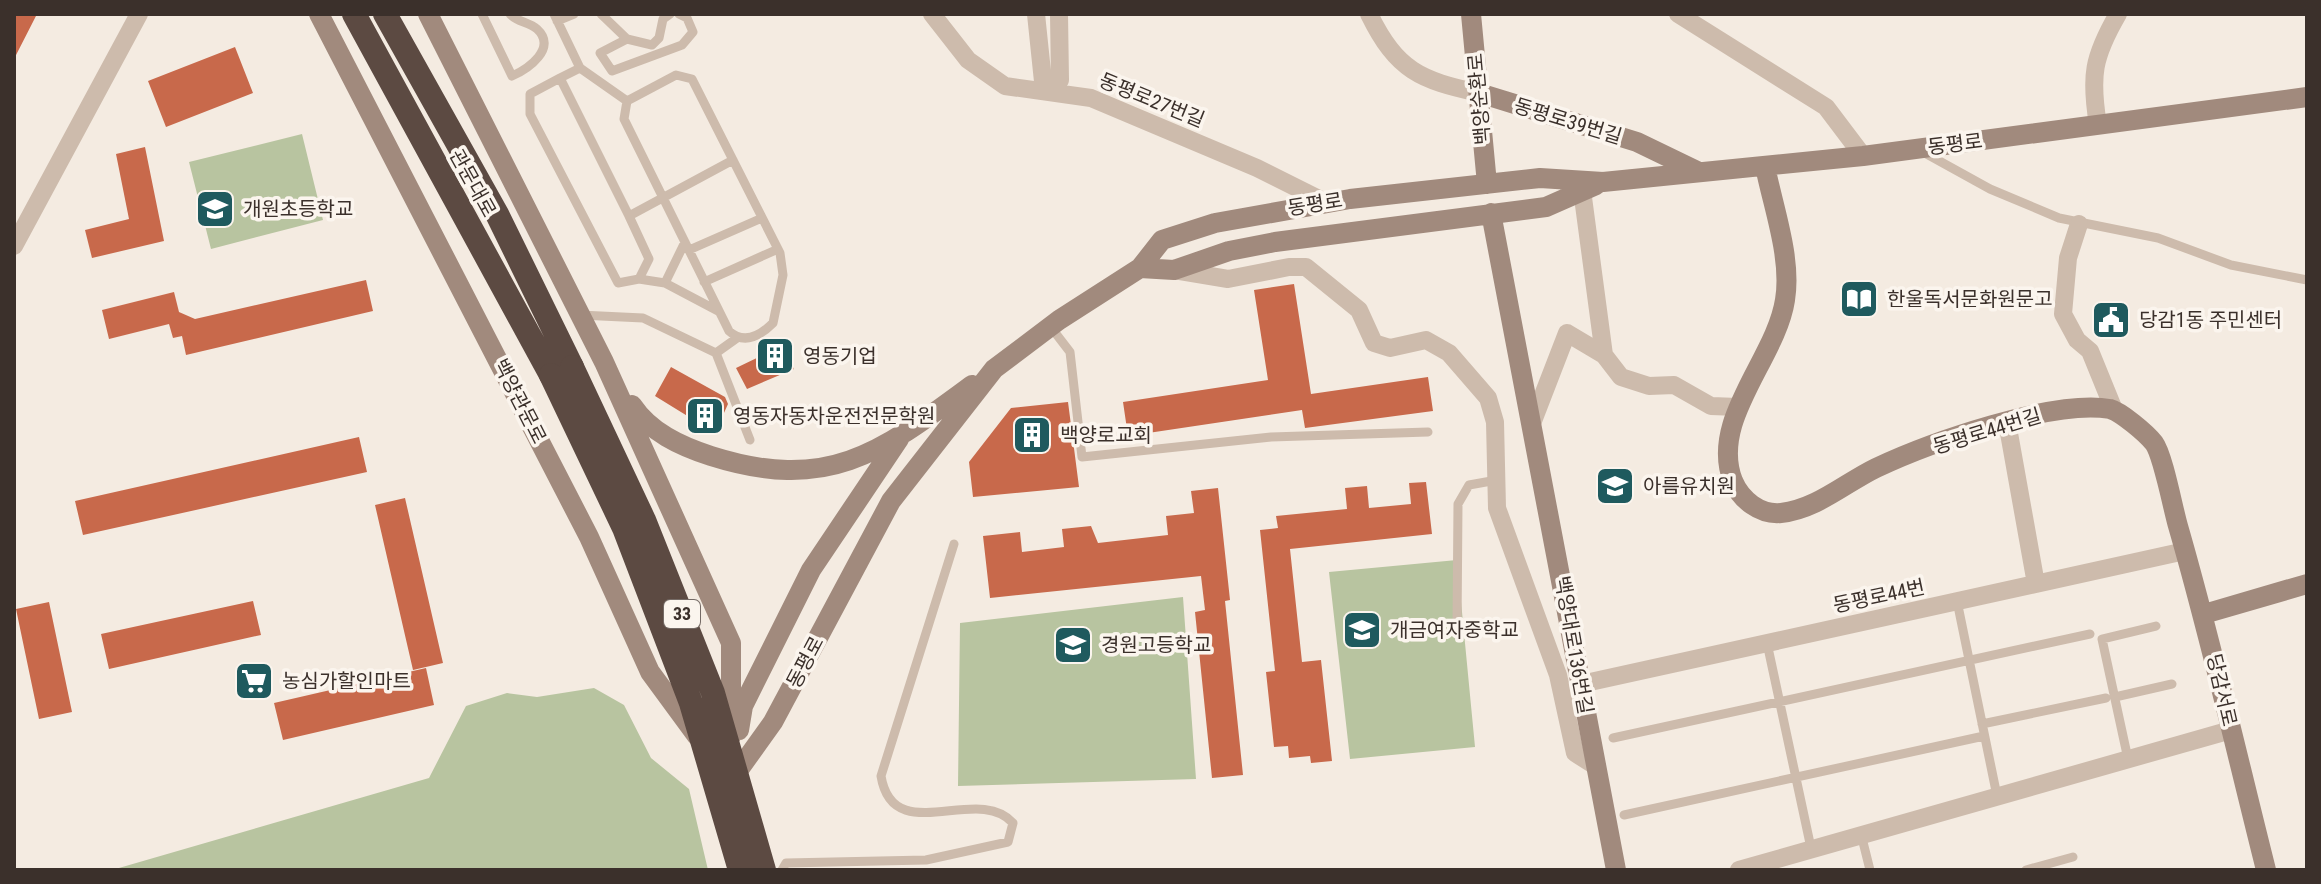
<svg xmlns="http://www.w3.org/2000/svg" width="2321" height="884" font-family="'Roboto Condensed','Noto Sans KR',sans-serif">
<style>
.green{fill:#b8c4a0}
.building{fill:#c8694b}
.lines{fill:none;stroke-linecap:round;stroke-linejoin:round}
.lane{stroke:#cdbbac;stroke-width:9}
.street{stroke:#cdbbac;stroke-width:18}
.secondary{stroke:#a18a7d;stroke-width:20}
.highway{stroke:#5c4a42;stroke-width:24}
.highway-bridge{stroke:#5c4a42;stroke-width:24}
.labels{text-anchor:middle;stroke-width:7;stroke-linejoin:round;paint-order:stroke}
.shield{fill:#fbf5ee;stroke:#756b66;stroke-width:2}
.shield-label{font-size:18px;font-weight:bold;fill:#3b302b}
.street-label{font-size:20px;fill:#3b302b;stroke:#fbf5ee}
.poi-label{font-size:20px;fill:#3b302b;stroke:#fbf5ee;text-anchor:start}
</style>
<rect width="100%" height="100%" fill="#f4ebe1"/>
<!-- green -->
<path class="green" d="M302,134L323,220L211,249L189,162Z
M1457,560L1475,747L1350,759L1329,572Z
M1183,597L1196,779L958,786L960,623Z
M594,688L624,705L651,758L689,789L708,870H112L429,778L466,706L507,693L537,697Z"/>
<!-- building -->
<path class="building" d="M14,14H37L14,59Z
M235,47L253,93L166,127L148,81Z
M145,147L164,241L92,258L85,230L129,219L116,154Z
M366,280L373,311L186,355L182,336L173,338L169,324L109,339L102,310L174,292L179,312L195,319Z
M1294,284L1311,394L1428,377L1433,411L1305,428L1302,410L1128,436L1123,402L1268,380L1254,290Z
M784,345L794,369L747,389L736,368Z
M671,367L725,397L728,404L715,433L655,396Z
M1068,402L1079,487L973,497L969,462L1011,408Z
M359,437L367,472L83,535L75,501Z
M1426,482L1432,534L1290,549L1302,662L1321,660L1332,761L1311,763L1310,756L1289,758L1288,746L1274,747L1266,672L1275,671L1260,530L1278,528L1276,516L1347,509L1345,488L1367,486L1369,508L1411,504L1409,483Z
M1218,488L1230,600L1225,601L1243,775L1212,778L1195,612L1205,610L1201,576L990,598L983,536L1020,532L1022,552L1064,547L1062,529L1091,526L1098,543L1168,535L1166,516L1194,513L1191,491Z
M405,498L443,663L413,670L375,505Z
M253,601L261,635L109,669L101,634Z
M49,602L72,712L39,719L16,609Z
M426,668L434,705L283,740L274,703Z"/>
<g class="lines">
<!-- lane -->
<path class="lane" d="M482,14L512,76C528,69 558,48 537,29C529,22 517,22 510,14
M554,14L580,68
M601,14L627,39L652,45L659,38L663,19L670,14
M557,21L574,14
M627,39L600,53L612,71L682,45L693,32L687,18L679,14
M676,75L692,79L780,253L783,275L773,323C760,336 744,345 729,331L624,119L627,101Z
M560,78L580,68L627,101
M1923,152L1990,189L2059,218L2158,238L2231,265L2307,280
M629,216L560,78L530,94V114L618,283L639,279L649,259L629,216L733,160
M689,250L762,218
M639,279L665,283L685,242
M704,282L778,249
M665,283L718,311
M580,315L643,318L716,353L737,338
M1050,326L1070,352L1082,457L1271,437L1428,432
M716,353L750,440
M1957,601L1997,796
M1457,627L1458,504L1469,485L1497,480
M1767,643L1811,848
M2115,697L2172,684
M1982,724L2106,698
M1613,738L2090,634
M2128,759L2102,639L2156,626
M1624,815L1984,736
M1861,834L1870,870
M782,870L786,863L926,860L1008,842L1013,823C978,783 893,849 881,776L954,544
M2026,870L2073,857"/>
<!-- street -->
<path class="street" d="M932,14L968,60L1005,86L1091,98L1257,168L1325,202
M1036,14L1044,91L1060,80L1059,14
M1369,14C1397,71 1420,80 1479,93
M1678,14L1826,107L1863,156
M2098,125C2090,76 2093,57 2118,14
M1582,190L1604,355
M2079,224L2068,258L2063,314L2077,340L2090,351L2114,410
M14,246L139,14
M1174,270L1228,279L1289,267H1306L1359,310L1374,343L1390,348L1426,340L1449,353L1488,398L1495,422L1497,508L1558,675L1575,753L1597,767
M1533,421L1567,333L1604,355L1621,377L1649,386L1674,385L1711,406L1738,407
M2007,422L2036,584
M1581,684L2185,551
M1739,870L2231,730"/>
<!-- secondary -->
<path class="secondary" d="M319,14L589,537L650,672L697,736
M428,14L604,362L731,643V736
M1471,14L1487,184
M1479,93L1637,142L1697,171
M1765,166C1773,207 1792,258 1785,300C1776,359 1709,420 1733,481C1741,500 1760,515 1781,513C1817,509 1845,483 1876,468C1929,443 2053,399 2110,409C2121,412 2146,433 2154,443C2163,455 2173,509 2178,526C2211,640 2237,755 2266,870
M1491,213L1616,870
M1140,268L1174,270L1229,251L1275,242L1546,207L1596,185
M632,405C650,432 680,446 711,456C828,493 880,453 972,385
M2204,614L2307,584
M739,730L743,706L811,570L899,439
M730,782L773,722L891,501L994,369L1059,320L1140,268L1162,240L1215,223L1350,199L1540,178L1603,182L1863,156L2307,97"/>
<!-- highway -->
<path class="highway" d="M354,14L551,375
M385,14L497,214L572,367"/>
<!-- highway-bridge -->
<path class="highway-bridge" d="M572,367L644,520L713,693L764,870
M551,375L624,528L691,703L740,870"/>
</g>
<!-- icons -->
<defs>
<symbol id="school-square" viewBox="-11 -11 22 22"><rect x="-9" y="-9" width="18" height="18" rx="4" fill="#1f5a5e" stroke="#fbf5ee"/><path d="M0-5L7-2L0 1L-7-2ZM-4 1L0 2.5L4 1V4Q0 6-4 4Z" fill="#fff"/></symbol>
<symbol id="library-square" viewBox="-11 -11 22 22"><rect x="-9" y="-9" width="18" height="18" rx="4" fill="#1f5a5e" stroke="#fbf5ee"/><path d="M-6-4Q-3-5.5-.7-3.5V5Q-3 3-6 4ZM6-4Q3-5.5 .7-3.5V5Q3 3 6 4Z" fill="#fff"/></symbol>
<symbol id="civic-square" viewBox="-11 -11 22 22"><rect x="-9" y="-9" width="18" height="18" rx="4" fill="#1f5a5e" stroke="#fbf5ee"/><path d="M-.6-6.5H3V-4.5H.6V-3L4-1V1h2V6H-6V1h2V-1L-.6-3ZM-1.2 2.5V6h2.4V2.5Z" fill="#fff"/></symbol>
<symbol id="building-square" viewBox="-11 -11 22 22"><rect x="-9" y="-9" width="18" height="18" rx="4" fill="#1f5a5e" stroke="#fbf5ee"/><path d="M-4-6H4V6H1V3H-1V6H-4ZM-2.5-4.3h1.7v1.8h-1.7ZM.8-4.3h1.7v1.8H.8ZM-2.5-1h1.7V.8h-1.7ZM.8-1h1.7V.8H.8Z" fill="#fff"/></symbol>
<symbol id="supermarket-square" viewBox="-11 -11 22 22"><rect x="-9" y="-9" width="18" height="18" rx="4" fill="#1f5a5e" stroke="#fbf5ee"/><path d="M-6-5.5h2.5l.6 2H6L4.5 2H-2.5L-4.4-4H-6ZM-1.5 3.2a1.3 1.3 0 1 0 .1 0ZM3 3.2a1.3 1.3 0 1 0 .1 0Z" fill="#fff"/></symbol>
</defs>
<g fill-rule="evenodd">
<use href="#school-square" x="193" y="187" width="44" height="44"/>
<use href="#library-square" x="1837" y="277" width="44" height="44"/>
<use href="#civic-square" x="2089" y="298" width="44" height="44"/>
<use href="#building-square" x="753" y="334" width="44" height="44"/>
<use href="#building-square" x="683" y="394" width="44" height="44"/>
<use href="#building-square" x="1010" y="413" width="44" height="44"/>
<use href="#school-square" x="1593" y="464" width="44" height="44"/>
<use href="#school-square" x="1340" y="608" width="44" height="44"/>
<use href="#school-square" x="1051" y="623" width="44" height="44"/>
<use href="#supermarket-square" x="232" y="659" width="44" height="44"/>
</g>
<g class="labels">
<!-- shield labels -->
<rect class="shield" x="664" y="600" width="36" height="28" rx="6"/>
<g class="shield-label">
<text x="682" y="620">33</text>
</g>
<!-- street labels -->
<g class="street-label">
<text transform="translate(1479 99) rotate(-95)" y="7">백양순환로</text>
<text transform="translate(1152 100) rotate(22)" y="7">동평로27번길</text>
<text transform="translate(1568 121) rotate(17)" y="7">동평로39번길</text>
<text transform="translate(1955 144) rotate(-7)" y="7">동평로</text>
<text transform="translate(473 183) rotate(61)" y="7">관문대로</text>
<text transform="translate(1315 204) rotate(-9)" y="7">동평로</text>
<text transform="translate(520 401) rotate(63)" y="7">백양관문로</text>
<text transform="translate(1987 431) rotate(-17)" y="7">동평로44번길</text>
<text transform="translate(1879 596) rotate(-12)" y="7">동평로44번</text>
<text transform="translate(1574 645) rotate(80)" y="7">백양대로136번길</text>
<text transform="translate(805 662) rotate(-62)" y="7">동평로</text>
<text transform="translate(2222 690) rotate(77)" y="7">당감서로</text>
</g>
<!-- poi labels -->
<g class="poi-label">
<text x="243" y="216">개원초등학교</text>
<text x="1887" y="306">한울독서문화원문고</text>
<text x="2139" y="327">당감1동 주민센터</text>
<text x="803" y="363">영동기업</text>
<text x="733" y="423">영동자동차운전전문학원</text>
<text x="1060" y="442">백양로교회</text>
<text x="1643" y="493">아름유치원</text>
<text x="1390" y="637">개금여자중학교</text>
<text x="1101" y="652">경원고등학교</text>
<text x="282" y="688">농심가할인마트</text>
</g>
</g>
<!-- border -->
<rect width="2321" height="884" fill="none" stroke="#3b302b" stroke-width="32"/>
</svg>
